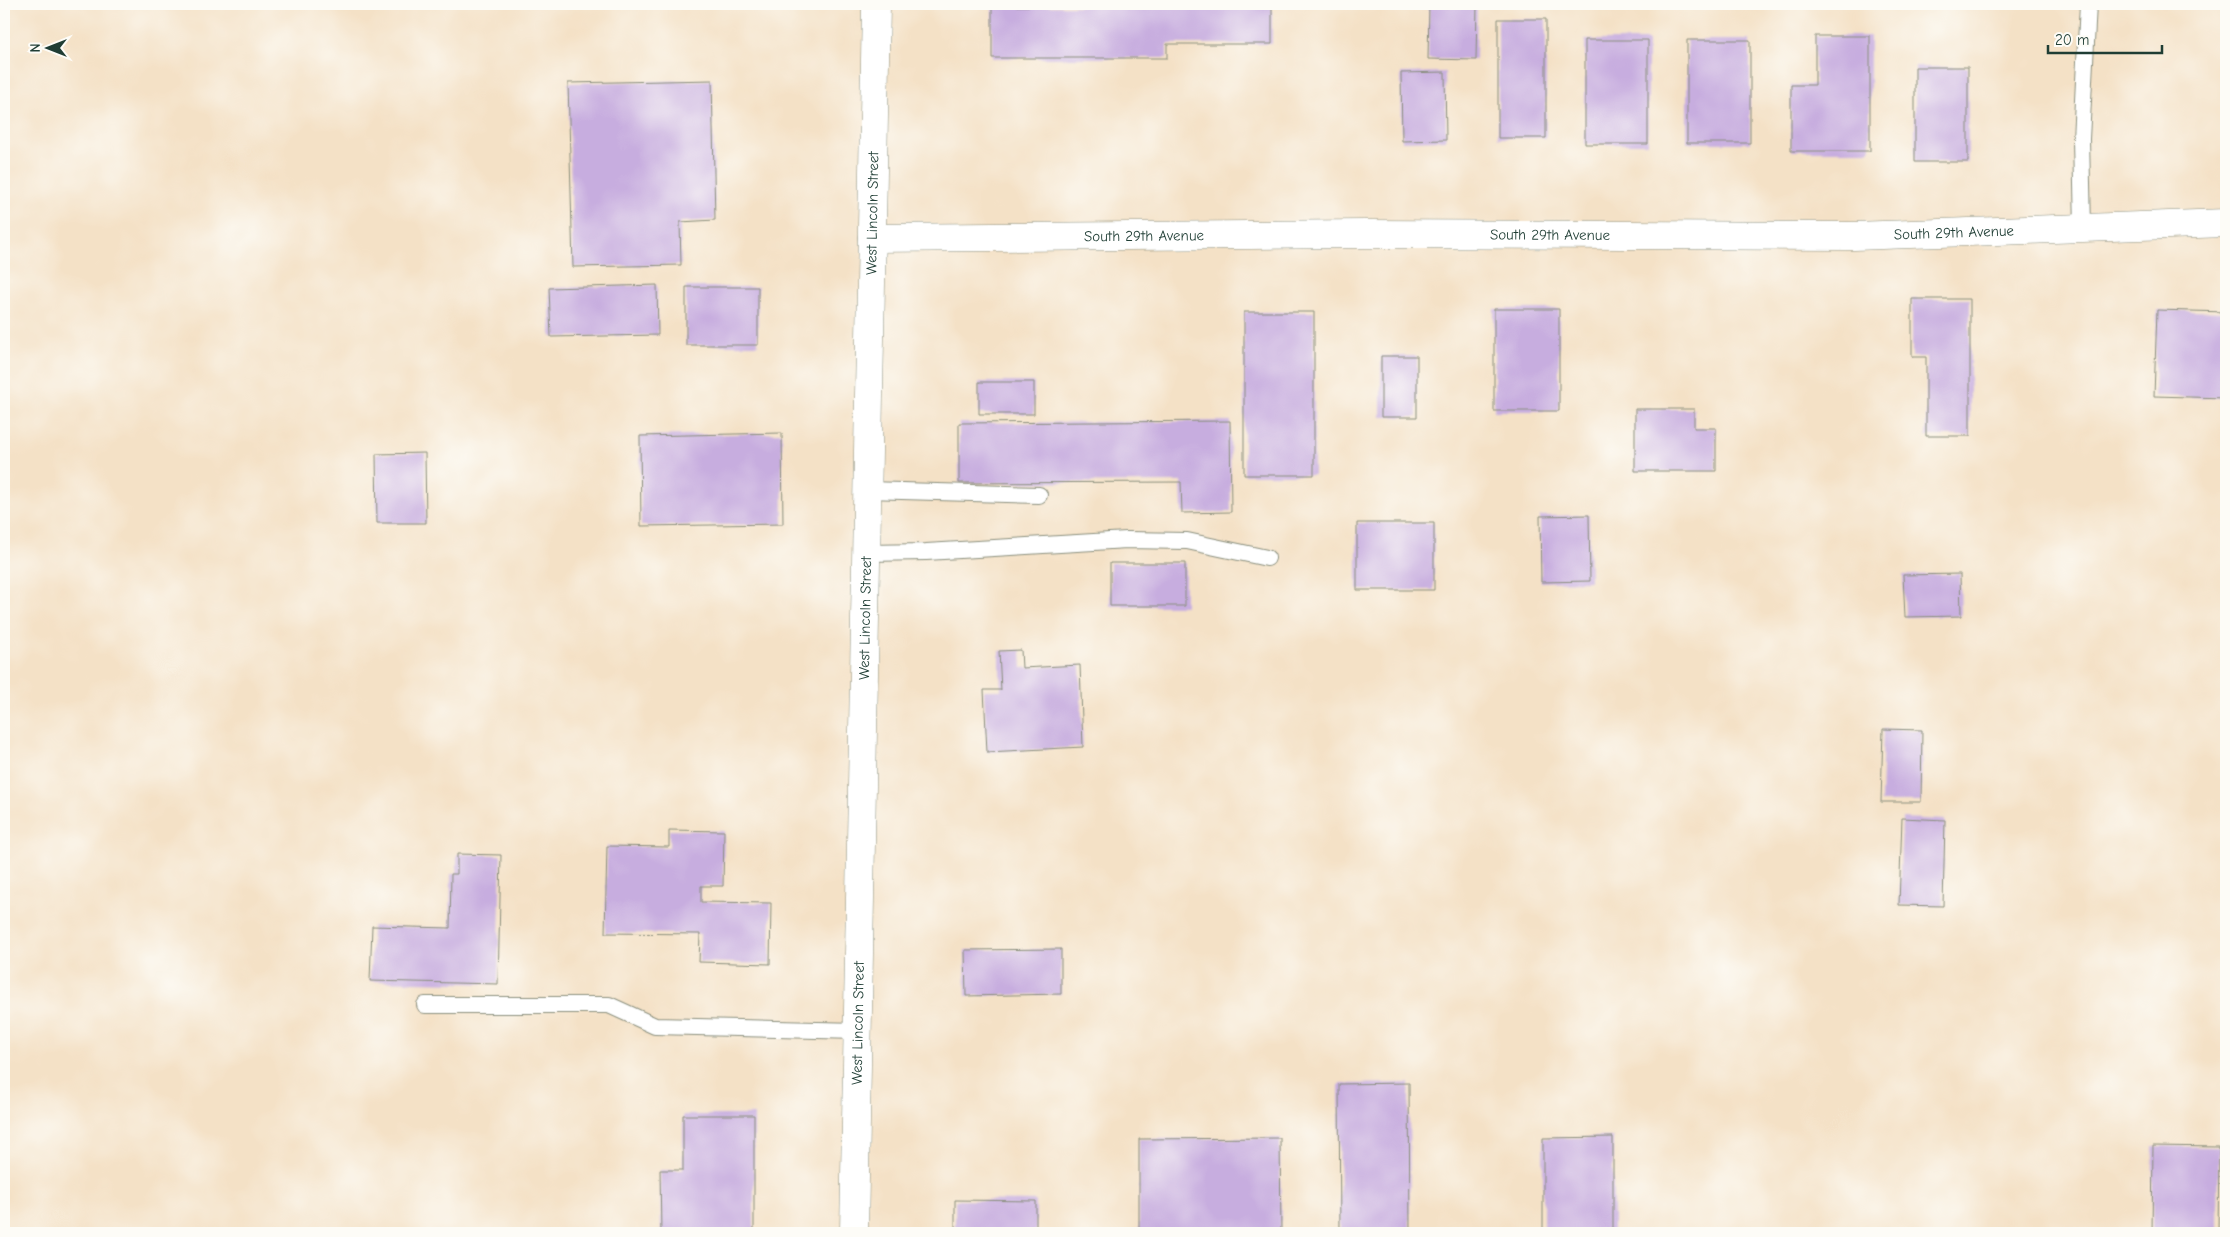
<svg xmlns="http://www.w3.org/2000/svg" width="2230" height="1237" font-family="'Comic Neue',sans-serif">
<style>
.building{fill:#c7addf}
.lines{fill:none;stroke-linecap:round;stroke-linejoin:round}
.service-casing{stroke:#8a8f7d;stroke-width:18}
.minor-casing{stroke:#8a8f7d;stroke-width:29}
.tertiary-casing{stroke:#8a8f7d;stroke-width:29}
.service{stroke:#fff;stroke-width:16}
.minor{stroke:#fff;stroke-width:28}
.tertiary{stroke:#fff;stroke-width:28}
.labels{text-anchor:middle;stroke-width:4;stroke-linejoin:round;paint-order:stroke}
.street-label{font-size:15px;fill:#1f3d34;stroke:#fdfcf7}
</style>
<rect width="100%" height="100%" fill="#fdfcf7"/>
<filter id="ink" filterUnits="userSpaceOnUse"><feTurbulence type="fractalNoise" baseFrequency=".02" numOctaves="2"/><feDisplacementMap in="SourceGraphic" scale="10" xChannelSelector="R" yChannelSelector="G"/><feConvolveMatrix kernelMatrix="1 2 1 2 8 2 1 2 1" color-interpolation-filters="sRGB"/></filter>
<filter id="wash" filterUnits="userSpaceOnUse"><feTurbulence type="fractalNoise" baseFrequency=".0096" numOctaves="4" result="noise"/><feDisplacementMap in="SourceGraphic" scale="20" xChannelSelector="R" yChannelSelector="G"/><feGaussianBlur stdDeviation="1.12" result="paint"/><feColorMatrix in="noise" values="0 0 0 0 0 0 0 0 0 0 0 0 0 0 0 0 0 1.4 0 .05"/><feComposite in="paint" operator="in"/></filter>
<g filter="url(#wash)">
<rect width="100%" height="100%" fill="#f4e1c6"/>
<g id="blocks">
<!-- building -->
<path class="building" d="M1117,4H1272V44H1167V58H992V6H1117Z
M1429,4H1477L1476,60L1428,59Z
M1498,19H1546V138H1498Z
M1815,36H1870V151H1791V85H1815Z
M1585,40H1648V144H1585Z
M1687,40H1750V143H1687Z
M1915,67H1968V162H1915Z
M1445,72L1446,140L1402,141L1401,73Z
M712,80L715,220L680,222L681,265L573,267L568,83Z
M657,285L658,335L551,337L549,288Z
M686,287H758V345H686Z
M1912,299H1970V436H1926V357H1912Z
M1494,309H1559V411H1494Z
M2157,310L2226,312V398L2154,396Z
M1244,312H1314V475H1244Z
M1381,356H1417V417H1381Z
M979,382H1034V414H979Z
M1635,409H1694V428H1716V471H1635Z
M1230,421L1231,512L1182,513L1181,482L959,483V423Z
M782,433L783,524L641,526L640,436Z
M425,453L426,523H377L376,454Z
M1589,515L1590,581L1541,582L1540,516Z
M1357,523H1434V590H1357Z
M1110,563H1185V606H1110Z
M1960,574L1961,616L1905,617L1903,575Z
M1021,650L1022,668L1080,665L1083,747L987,752L984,690H1001L999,651Z
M1883,729L1922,730L1921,802H1881Z
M1902,818L1945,820L1943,906L1899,905Z
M669,830L724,831L723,886H701V902L771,903L770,964L699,962L700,934L605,933L607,846L669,847Z
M457,854L501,855L498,984L370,981L372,926L450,928L451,874H457Z
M1061,949V994L966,996L965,950Z
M1409,1083L1410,1233H1340L1339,1084Z
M683,1115H754V1233H661L660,1170H683Z
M1613,1137V1233H1543V1138Z
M1280,1138L1281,1233H1139V1139Z
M2153,1146L2219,1147L2218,1233H2152Z
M955,1200L1036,1201V1233H955Z"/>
</g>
</g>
<g filter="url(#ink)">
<use href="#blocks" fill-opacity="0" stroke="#8a8f7d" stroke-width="1"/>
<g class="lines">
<defs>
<path id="service" d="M2083,228L2081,139L2088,4
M867,490L1039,495
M866,553L926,552L1127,540L1187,541L1267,558
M425,1005H609L655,1026L858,1031"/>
<g id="minor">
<path id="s1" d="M872,238L1367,234L1854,236L2226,223"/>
</g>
<g id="tertiary">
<path id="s2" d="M854,1233L876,4"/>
</g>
</defs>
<!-- service casing -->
<use href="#service" class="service-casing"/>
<!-- minor casing -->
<use href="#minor" class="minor-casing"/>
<!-- tertiary casing -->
<use href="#tertiary" class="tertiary-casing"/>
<!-- service -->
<use href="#service" class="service"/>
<!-- minor -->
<use href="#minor" class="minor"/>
<!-- tertiary -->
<use href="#tertiary" class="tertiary"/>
</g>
</g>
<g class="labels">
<!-- street labels -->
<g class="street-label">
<text dy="5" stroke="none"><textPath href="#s2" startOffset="1020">West Lincoln Street</textPath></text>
<text dy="5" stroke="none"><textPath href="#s1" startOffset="1082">South 29th Avenue</textPath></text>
<text dy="5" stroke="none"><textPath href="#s1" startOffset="678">South 29th Avenue</textPath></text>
<text dy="5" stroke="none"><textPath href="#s1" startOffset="272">South 29th Avenue</textPath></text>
<text dy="5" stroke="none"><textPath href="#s2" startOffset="615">West Lincoln Street</textPath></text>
<text dy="5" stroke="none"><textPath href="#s2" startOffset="210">West Lincoln Street</textPath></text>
</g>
</g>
<!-- margin -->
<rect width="2230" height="1237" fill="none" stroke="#fdfcf7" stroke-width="20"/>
<!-- north arrow -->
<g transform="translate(48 48) rotate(270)" stroke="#fdfcf7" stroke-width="4" paint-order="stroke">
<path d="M0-4L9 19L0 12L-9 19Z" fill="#1f3d34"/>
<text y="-8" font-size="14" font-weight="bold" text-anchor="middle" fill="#1f3d34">N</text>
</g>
<!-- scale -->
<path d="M2048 45v8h114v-8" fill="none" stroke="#1f3d34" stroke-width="2.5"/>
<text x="2055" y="45" font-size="15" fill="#1f3d34" stroke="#fdfcf7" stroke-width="4" paint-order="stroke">20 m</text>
</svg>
